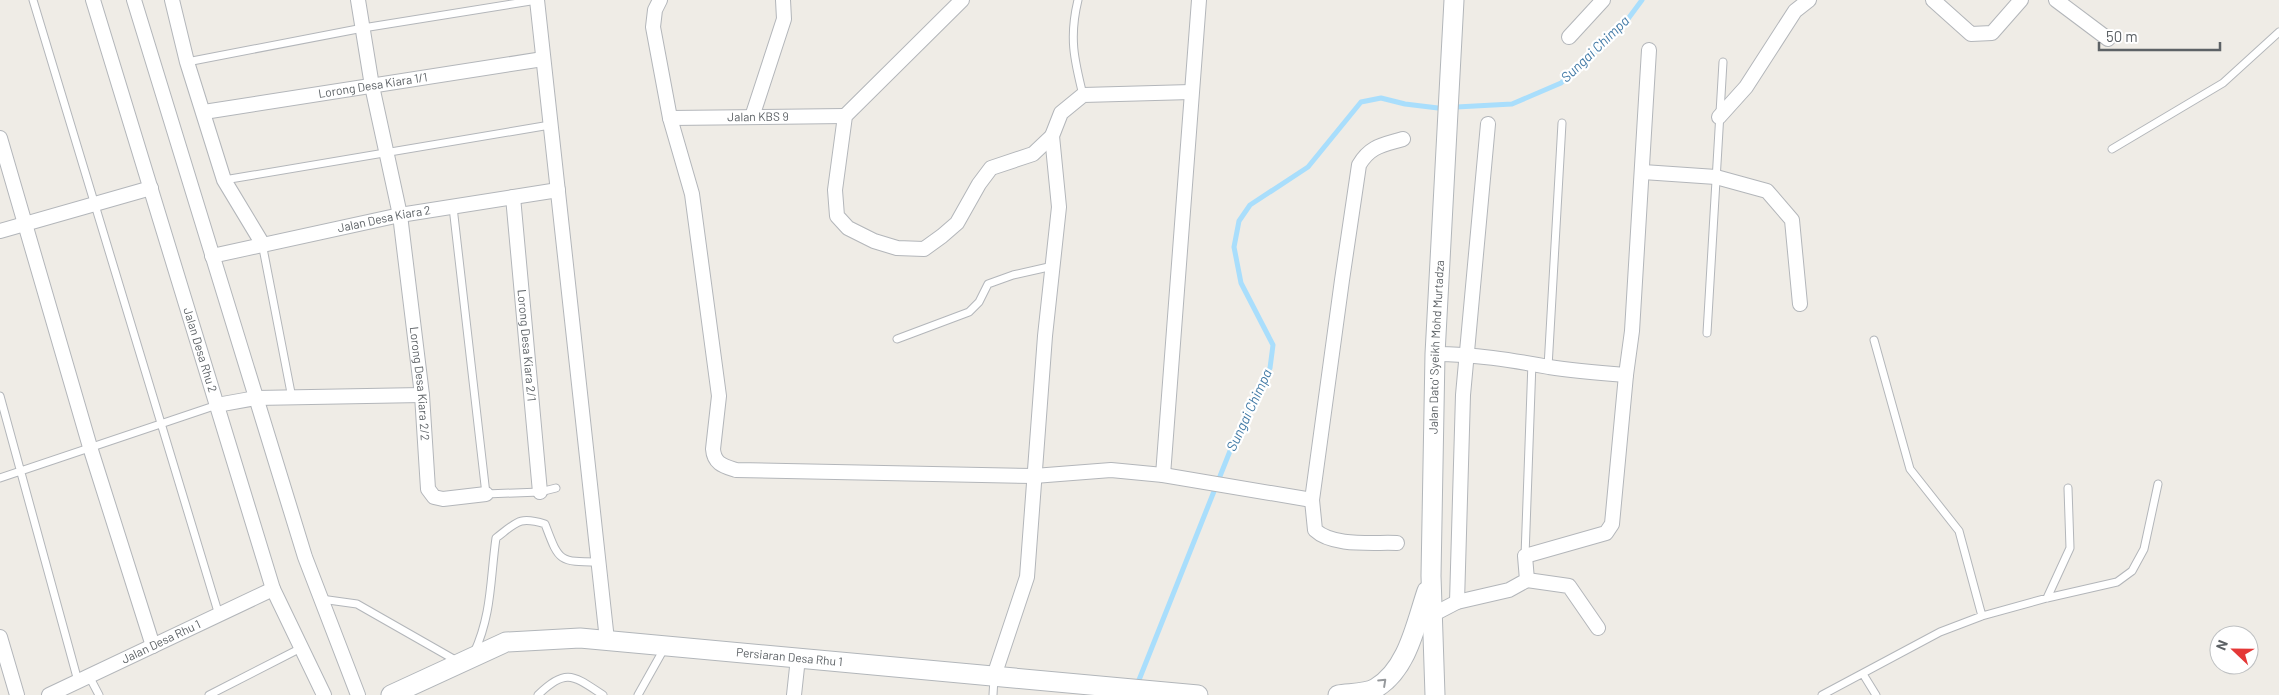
<svg xmlns="http://www.w3.org/2000/svg" width="2279" height="695" font-family="Barlow,sans-serif">
<style>
.lines{fill:none;stroke-linecap:round;stroke-linejoin:round}
.stream{stroke:#a9defc;stroke-width:5}
.lane-casing{stroke:#b3b6ba;stroke-width:9}
.street-casing{stroke:#b3b6ba;stroke-width:16}
.secondary-casing{stroke:#b2b6ba;stroke-width:21}
.lane{stroke:#fff;stroke-width:7}
.street{stroke:#fff;stroke-width:14}
.secondary{stroke:#fff;stroke-width:19}
.oneway{stroke:#96999c}
.labels{text-anchor:middle;stroke-width:4.5;stroke-linejoin:round;paint-order:stroke}
.street-label{font-size:12px;fill:#5d6266;stroke:#fff}
.water-label{font-size:14px;font-style:italic;fill:#427aa6;stroke:#fff}
</style>
<rect width="100%" height="100%" fill="#efece6"/>
<g class="lines">
<!-- stream -->
<path class="stream" d="M1137,685L1232,446L1270,368L1273,345L1241,283L1234,247L1239,221L1250,205L1308,167L1361,102L1381,98L1405,104L1438,108L1512,104L1561,83L1622,27L1642,0"/>
<defs>
<path id="lane" d="M33,0L219,615
M1078,0C1069,37 1074,59 1083,95
M187,62L363,28L537,0
M2112,149L2223,83L2279,32
M224,180L550,125
M453,207L486,494L540,492L556,488
M262,243L292,398
M1707,333L1723,62
M897,339L969,312L979,302L988,284L1013,275L1053,266
M1874,340L1910,469L1959,531L1982,616
M1548,367L1562,123
M0,396L78,681
M0,478L217,405
M1525,556L1532,362
M2047,598L2070,548L2068,488
M321,599L357,604L457,661
M474,653C492,614 490,580 496,538C517,522 519,516 545,524C559,561 558,562 598,562
M1863,674L1876,695
M89,676L99,695
M209,695L301,648
M538,695C566,667 574,676 603,695
M638,695L665,647
M993,695L994,678
M1822,695L1940,632L1982,616L2047,598L2117,582L2132,571L2144,549L2158,484"/>
<g id="street">
<path id="s1" d="M93,0L273,589L324,695"/>
<path d="M134,0L305,557L358,695"/>
<path d="M172,0L187,62L224,180L262,243"/>
<path id="s2" d="M358,0L372,86L400,215L422,395L428,489L434,497L443,499L486,494"/>
<path d="M537,0L607,640"/>
<path d="M660,0L655,10L653,27L670,118L692,194L719,396L713,449C714,464 724,466 736,470L1034,476L1111,470L1163,475L1312,500"/>
<path d="M962,0L845,116L835,190L837,216L848,228L874,241L897,248L924,249L942,236L957,223L979,184L991,168L1033,154L1052,136"/>
<path d="M1933,0L1971,34L1992,33L2021,0"/>
<path d="M2056,0L2108,39"/>
<path d="M1569,37L1603,0"/>
<path id="s3" d="M204,112L543,59"/>
<path d="M752,117L784,19L783,0"/>
<path d="M1719,117L1746,87L1795,11L1809,0"/>
<path id="s4" d="M670,118L845,116"/>
<path d="M0,138L90,447L153,646"/>
<path d="M1643,172L1716,177L1767,191L1792,220L1800,304"/>
<path id="s5" d="M513,197L540,492"/>
<path d="M0,231L151,188"/>
<path id="s6" d="M212,256L400,215L558,190"/>
<path d="M1435,354C1474,354 1511,360 1549,367C1574,371 1600,373 1626,375"/>
<path d="M217,405L256,398L422,395"/>
<path d="M1163,475L1199,0"/>
<path d="M1397,543C1373,542 1333,547 1315,530L1312,500L1342,280L1359,165C1370,146 1383,145 1403,139"/>
<path d="M1527,580L1569,586L1598,628"/>
<path d="M1457,602L1463,395L1488,124"/>
<path d="M1432,615L1457,602L1509,590L1527,580L1525,556L1606,533L1612,524L1626,375L1632,331L1649,50"/>
<path d="M0,637L17,695"/>
<path d="M994,676L1027,577L1045,336L1059,207L1052,136L1061,113L1083,95L1191,92"/>
<path id="s7" d="M49,695L273,589"/>
<path d="M794,695L798,658"/>
</g>
<g id="secondary">
<path id="s8" d="M391,695L506,642L580,638L1198,695"/>
<path d="M1338,695C1348,693 1367,694 1376,688C1408,669 1416,623 1427,591"/>
<path id="s9" d="M1435,695L1431,576L1435,354L1454,0"/>
</g>
</defs>
<!-- lane casing -->
<use href="#lane" class="lane-casing"/>
<!-- street casing -->
<use href="#street" class="street-casing"/>
<!-- secondary casing -->
<use href="#secondary" class="secondary-casing"/>
<!-- lane -->
<use href="#lane" class="lane"/>
<!-- street -->
<use href="#street" class="street"/>
<!-- secondary -->
<use href="#secondary" class="secondary"/>
</g>
<!-- one-way arrows -->
<defs><path id="oneway-chevron" d="M-2-3.5L2.5 0L-2 3.5" fill="none" stroke-width="1.6" stroke-linecap="round" stroke-linejoin="round" transform="scale(1.25)"/></defs>
<use class="oneway" href="#oneway-chevron" transform="translate(1383 682) rotate(-43)"/>
<g class="labels">
<!-- street labels -->
<g class="street-label">
<text dy="4" stroke="none"><textPath href="#s3" startOffset="171">Lorong Desa Kiara 1/1</textPath></text>
<text dy="4" stroke="none"><textPath href="#s4" startOffset="88">Jalan KBS 9</textPath></text>
<text dy="4" stroke="none"><textPath href="#s6" startOffset="176">Jalan Desa Kiara 2</textPath></text>
<text dy="4" stroke="none"><textPath href="#s5" startOffset="149">Lorong Desa Kiara 2/1</textPath></text>
<text dy="4" stroke="none"><textPath href="#s9" startOffset="348">Jalan Dato' Syeikh Mohd Murtadza</textPath></text>
<text dy="4" stroke="none"><textPath href="#s1" startOffset="366">Jalan Desa Rhu 2</textPath></text>
<text dy="4" stroke="none"><textPath href="#s2" startOffset="389">Lorong Desa Kiara 2/2</textPath></text>
<text dy="4" stroke="none"><textPath href="#s7" startOffset="124">Jalan Desa Rhu 1</textPath></text>
<text dy="4" stroke="none"><textPath href="#s8" startOffset="411">Persiaran Desa Rhu 1</textPath></text>
</g>
<!-- water labels -->
<g class="water-label">
<text transform="translate(1595 49) rotate(-44)" y="5">Sungai Chimpa</text>
<text transform="translate(1249 410) rotate(-65)" y="5">Sungai Chimpa</text>
</g>
</g>
<!-- north arrow -->
<g transform="translate(2234 650) rotate(292)"><circle r="24" fill="#ffffff" stroke="#bec0c2"/>
<path d="M0-4L9 19L0 12L-9 19Z" fill="#e43837"/>
<text y="-8" font-size="14" font-weight="bold" text-anchor="middle" fill="#5d6266">N</text>
</g>
<!-- scale -->
<path d="M2099 42v8h121v-8" fill="none" stroke="#5d6266" stroke-width="2.5"/>
<text x="2106" y="42" font-size="15" fill="#5d6266" stroke="#ffffff" stroke-width="4" paint-order="stroke">50 m</text>
</svg>
